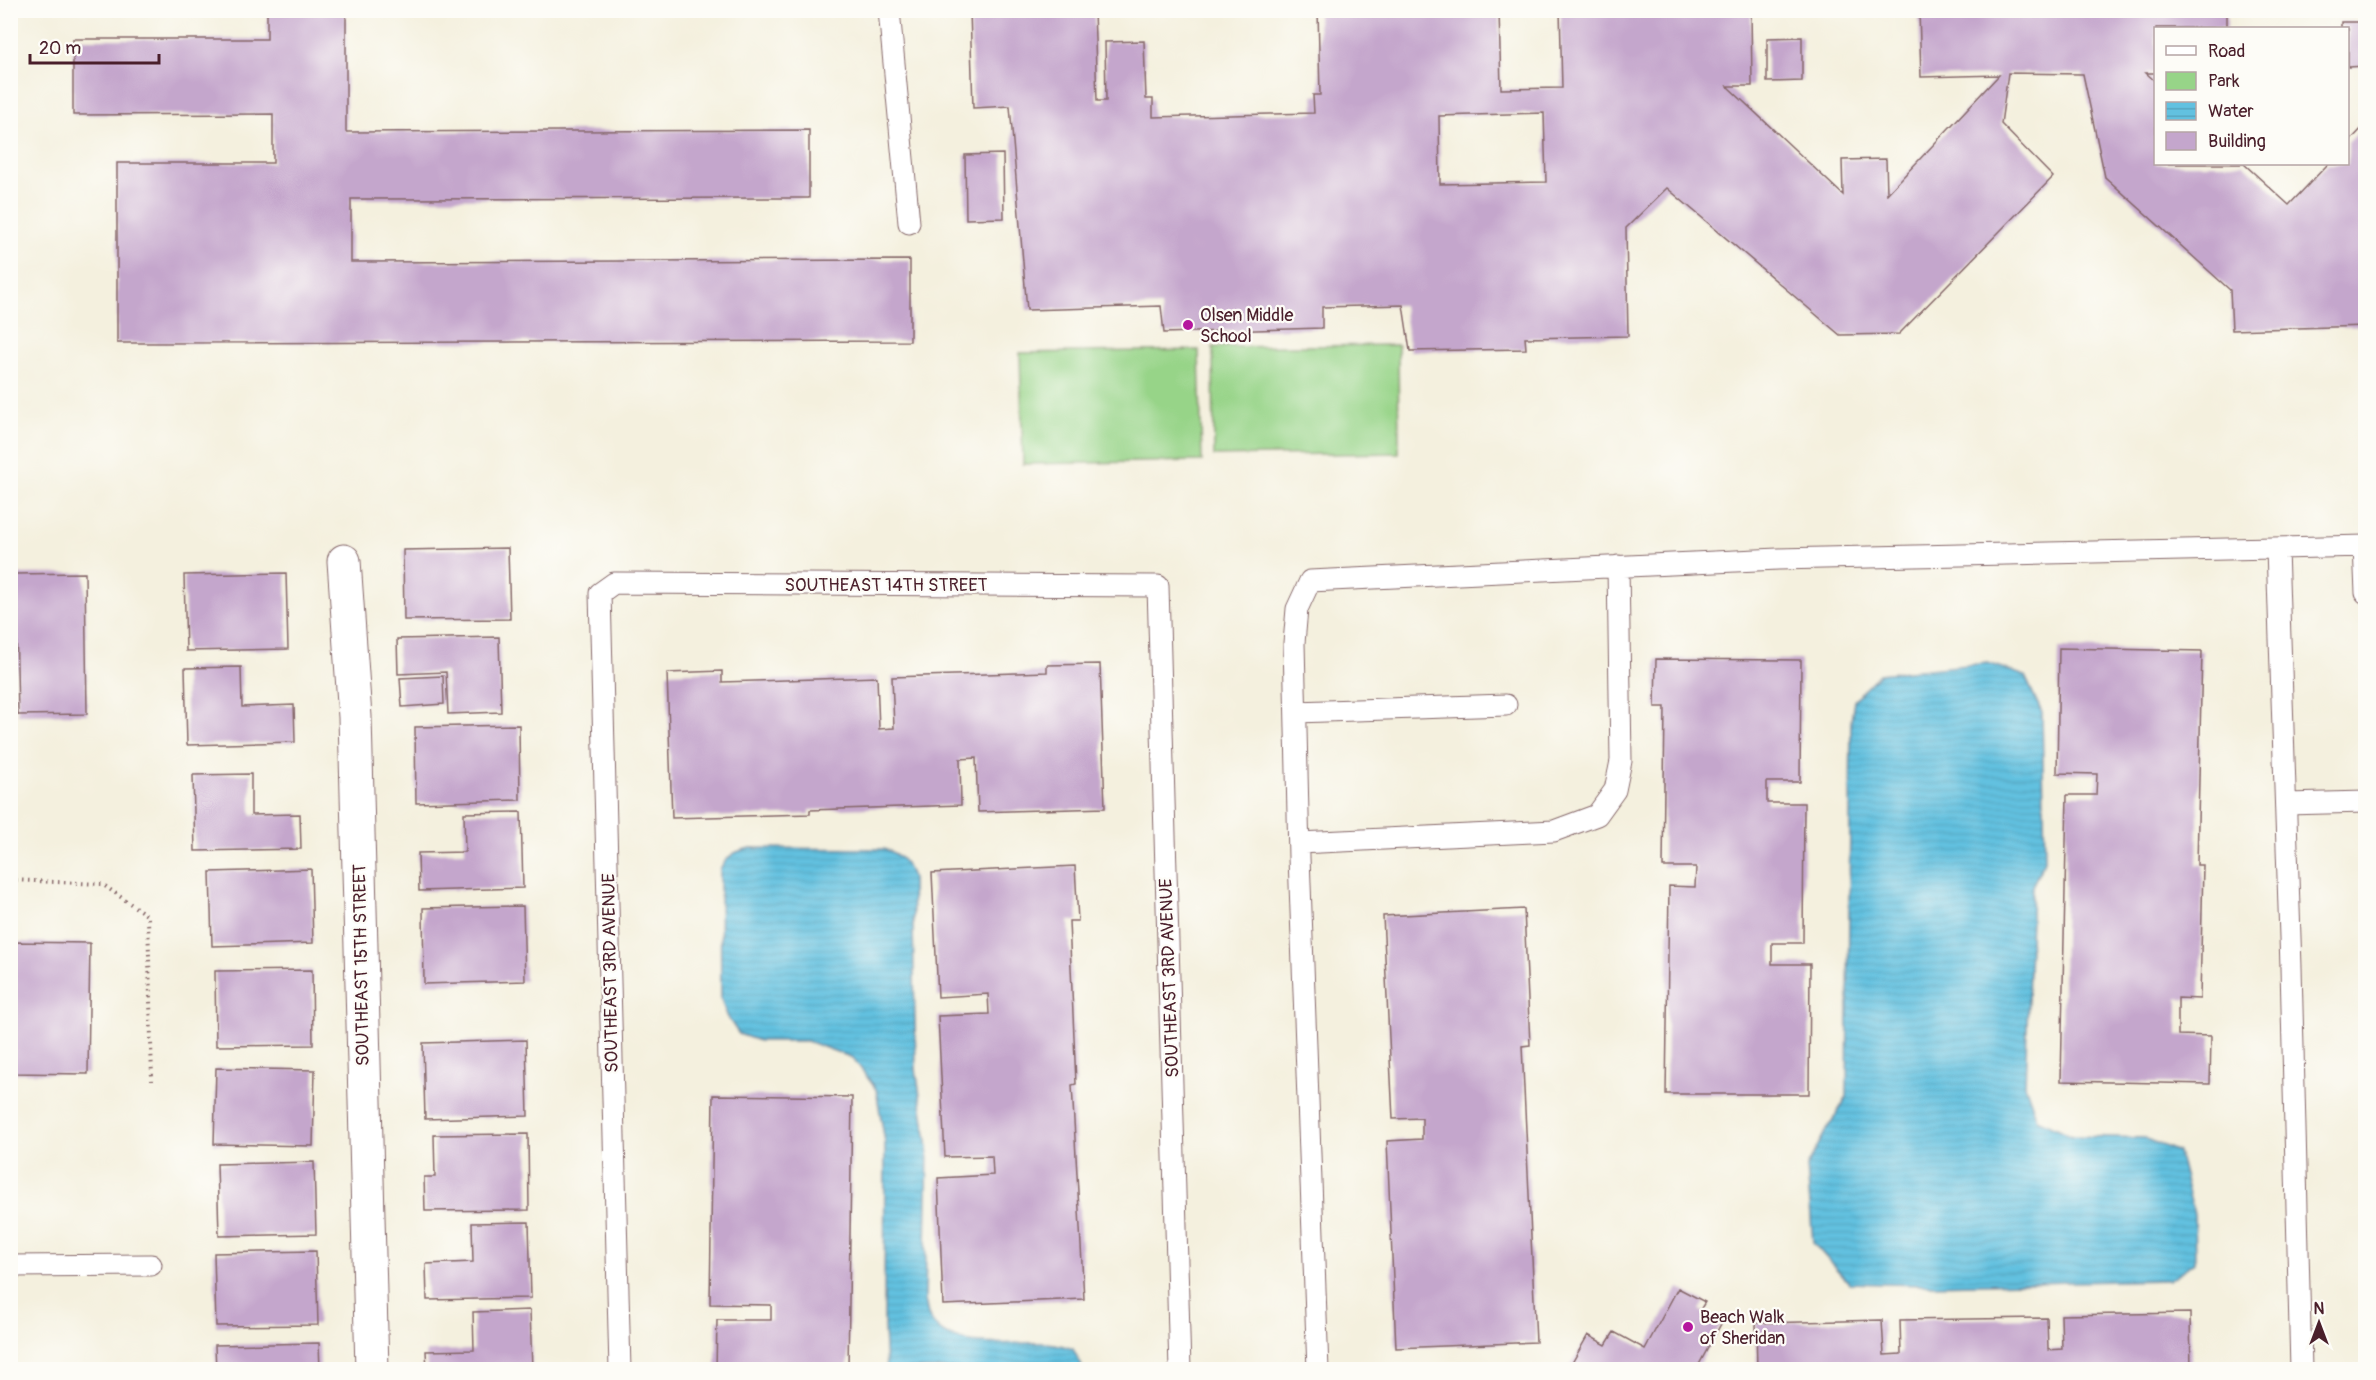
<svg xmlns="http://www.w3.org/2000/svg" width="2376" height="1380" font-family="Pangolin,sans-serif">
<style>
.green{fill:#97d488;stroke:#707a5a;stroke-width:1.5}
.water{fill:url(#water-rules);stroke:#567086;stroke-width:1.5}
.building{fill:#c4a6cc;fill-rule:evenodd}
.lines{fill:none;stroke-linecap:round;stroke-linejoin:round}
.service-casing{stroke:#86686a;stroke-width:23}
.minor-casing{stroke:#86686a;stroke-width:35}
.path{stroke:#86686a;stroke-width:4;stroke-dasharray:1.5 4.5;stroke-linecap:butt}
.service{stroke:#fff;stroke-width:21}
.minor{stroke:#fff;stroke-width:33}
.poi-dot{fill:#b5179e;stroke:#fdfcf7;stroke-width:2}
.labels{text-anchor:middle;stroke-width:4.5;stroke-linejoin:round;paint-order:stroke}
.poi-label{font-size:18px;fill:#4a1f2b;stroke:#fdfcf7;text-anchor:start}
.street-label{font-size:18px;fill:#4a1f2b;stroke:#fdfcf7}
</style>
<defs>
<pattern id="water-rules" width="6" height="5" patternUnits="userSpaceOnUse" patternTransform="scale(1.5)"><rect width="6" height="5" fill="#62c1e0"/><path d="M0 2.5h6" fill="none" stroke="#57a5c0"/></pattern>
</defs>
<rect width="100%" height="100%" fill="#fdfcf7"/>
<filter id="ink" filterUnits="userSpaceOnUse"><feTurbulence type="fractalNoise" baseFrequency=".0167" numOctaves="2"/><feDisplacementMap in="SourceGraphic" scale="12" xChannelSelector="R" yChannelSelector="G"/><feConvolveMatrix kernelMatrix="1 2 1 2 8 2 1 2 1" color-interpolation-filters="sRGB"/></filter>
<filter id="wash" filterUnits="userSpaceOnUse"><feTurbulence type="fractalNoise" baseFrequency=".008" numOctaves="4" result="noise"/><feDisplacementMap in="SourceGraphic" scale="24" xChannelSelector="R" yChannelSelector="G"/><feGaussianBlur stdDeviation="1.35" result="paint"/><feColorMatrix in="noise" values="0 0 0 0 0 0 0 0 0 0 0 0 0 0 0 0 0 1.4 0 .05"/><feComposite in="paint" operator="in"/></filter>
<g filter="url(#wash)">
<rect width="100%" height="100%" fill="#f4f0de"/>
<!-- green -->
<path class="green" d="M1398,345L1399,453L1214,456L1213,347Z
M1199,350L1202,461L1023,464L1020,353Z"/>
<!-- water -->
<path class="water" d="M1988,663L2025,676L2042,713L2045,860L2032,886L2025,1085L2037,1119L2072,1136L2145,1138L2178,1152L2194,1214L2195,1262L2168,1280L1926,1285L1849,1283L1813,1243L1807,1167L1825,1132L1847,1097L1851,722L1854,700L1879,674Z
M751,848L884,849C900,854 906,862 912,877L916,1069L928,1148L925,1301C927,1306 927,1315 930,1319C954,1357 1020,1338 1055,1344C1061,1345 1067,1347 1073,1349L1083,1369H886L884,1328L885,1142L876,1089L853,1058L807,1041H759L739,1034L728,1018L721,999L720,869C728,855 735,851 751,848Z"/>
<g id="blocks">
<!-- building -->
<path class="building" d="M267,10H346V132L809,130V198L351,199V262L910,260V341L117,343V163H273V114L73,115V39H267Z
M970,10H1094L1097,101H1106L1105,42L1144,41L1146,99H1153V117L1314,113L1313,95H1320L1318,10H1499L1501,89L1562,88L1560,10H1751L1752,86H1727L1843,195L1842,160L1886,159L1887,194L1999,75L1921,77L1919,10H2227V28H2156V73H2146L2156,82V164H2244L2289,205L2328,164H2348V143L2366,124V291L2363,293L2366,326L2232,330L2230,290L2105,177L2083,74L2008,73L2001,124L2053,177L1899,334L1840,335L1667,188L1626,228L1628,336L1525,338L1526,349L1410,351L1403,305L1322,307V328L1164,333L1161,306L1027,310L1010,106L973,108ZM1544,113L1546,182L1440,184L1439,116Z
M2341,22H2366V66L2348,67V28H2341Z
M1802,37V81L1767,82V38Z
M1003,154L1004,218L966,219L965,155Z
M508,548L510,619L404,620L403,550Z
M85,573L87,714L18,715L15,574Z
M286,573L288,649L186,651L184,575Z
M499,637L501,712L448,714L446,672L398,674L397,639Z
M2059,648L2202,651L2197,865H2203L2200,999L2178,998V1035L2211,1036L2210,1084L2061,1081L2067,795H2096L2097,774L2057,773Z
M1656,659L1801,660L1800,782H1767V803H1804L1803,943H1772V964H1810L1809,1094H1666L1669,886L1695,887L1696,867H1663L1665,707H1655Z
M1100,664L1105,808L978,812L976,758L960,759L961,805L810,810V814L672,818L667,673L722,671V682L877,677L879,729L894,728L892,677L1047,672V665Z
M241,667L242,707L294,705L295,742L187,745L185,668Z
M443,676L444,704L402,707L400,678Z
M519,725L520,800L416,803L415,727Z
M251,774V815L300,814L301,849L195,851L193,775Z
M521,812L523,888L419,891L418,853L465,852L464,813Z
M1075,866L1078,921H1069L1076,1084L1072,1085L1084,1299L943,1305L938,1178L993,1175L992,1156L945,1157L938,1016L989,1014L988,994L938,997L932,873Z
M311,869L313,943L212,946L210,872Z
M523,906L525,981L424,984L423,908Z
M1524,909L1530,1045L1522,1046L1536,1342L1396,1348L1387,1141L1422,1139V1118L1393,1119L1383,916Z
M10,942L90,943L88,1074L10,1073Z
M312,970L313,1045L216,1046L215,971Z
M526,1040L528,1116L425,1119L423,1043Z
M216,1068L315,1070L313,1146L214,1144Z
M713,1095L852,1097L848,1370H716L717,1320H771V1305L710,1304Z
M528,1134L529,1210L425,1211L424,1177H435L434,1135Z
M314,1162L316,1234L219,1236L217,1164Z
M529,1222L531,1298L427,1300L426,1264L473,1262L472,1223Z
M316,1251L318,1325L216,1326L214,1253Z
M1678,1288L1705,1302L1700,1310L1722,1322L1696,1370H1568L1588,1335L1606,1345L1614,1332L1645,1349Z
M530,1310L532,1370H427L426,1351L474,1350L473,1312Z
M2190,1313L2191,1370H1757L1756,1323L1882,1320L1884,1355L1901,1354L1900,1320L2047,1318L2048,1350L2062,1349L2061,1315Z
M319,1343L320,1370H216L215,1345Z"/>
</g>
</g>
<g filter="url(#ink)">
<use href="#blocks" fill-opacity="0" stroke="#86686a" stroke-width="1.5"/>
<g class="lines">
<defs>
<path id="service" d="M889,10L909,223
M2364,546L2366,593
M2277,549L2291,967L2301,1370
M1296,712L1506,705
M2286,804L2366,802
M1299,843L1554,831L1597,815L1615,790L1621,761L1618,566
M10,1266L151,1265
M620,1370L600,593L614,583L1158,586L1180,1370
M1318,1370L1299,857L1294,643L1297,609L1310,581L1778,559L2366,546"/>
<path id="minor" d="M344,561L355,717L372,1370"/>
</defs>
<!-- service casing -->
<use href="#service" class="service-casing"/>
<!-- minor casing -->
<use href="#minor" class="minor-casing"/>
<!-- path -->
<path class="path" d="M10,880L102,884L148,916L152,1081"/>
<!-- service -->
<use href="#service" class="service"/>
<!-- minor -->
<use href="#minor" class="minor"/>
</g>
</g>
<!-- markers -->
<g class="poi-dot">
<circle cx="1188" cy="325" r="6"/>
<circle cx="1688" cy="1327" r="6"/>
</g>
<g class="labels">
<!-- poi labels -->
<g class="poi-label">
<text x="1200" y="321">Olsen Middle<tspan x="1200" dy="21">School</tspan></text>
<text x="1700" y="1323">Beach Walk<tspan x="1700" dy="21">of Sheridan</tspan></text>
</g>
<!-- street labels -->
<g class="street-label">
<text x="886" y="591">SOUTHEAST 14TH STREET</text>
<text transform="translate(361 965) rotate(-91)" y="6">SOUTHEAST 15TH STREET</text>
<text transform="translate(610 973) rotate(-91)" y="6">SOUTHEAST 3RD AVENUE</text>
<text transform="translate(1169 978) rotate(-92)" y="6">SOUTHEAST 3RD AVENUE</text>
</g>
</g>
<!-- margin -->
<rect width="2376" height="1380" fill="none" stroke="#fdfcf7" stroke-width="36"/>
<!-- legend -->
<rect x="2154" y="27" width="195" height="138" fill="#fdfcf7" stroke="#b5a4a5" stroke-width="1.5"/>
<rect x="2166" y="46" width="30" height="9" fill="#ffffff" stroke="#b5a4a5" stroke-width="1.5"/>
<text x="2208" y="57" font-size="18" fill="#4a1f2b">Road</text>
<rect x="2166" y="72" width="30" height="18" fill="#97d488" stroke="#b5a4a5" stroke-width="1.5"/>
<text x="2208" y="87" font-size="18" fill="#4a1f2b">Park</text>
<rect x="2166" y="102" width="30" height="18" fill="url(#water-rules)" stroke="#b5a4a5" stroke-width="1.5"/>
<text x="2208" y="117" font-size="18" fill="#4a1f2b">Water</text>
<rect x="2166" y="132" width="30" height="18" fill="#c4a6cc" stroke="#b5a4a5" stroke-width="1.5"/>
<text x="2208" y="147" font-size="18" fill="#4a1f2b">Building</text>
<!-- north arrow -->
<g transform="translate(2319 1323)" stroke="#fdfcf7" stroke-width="4.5" paint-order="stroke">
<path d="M0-4.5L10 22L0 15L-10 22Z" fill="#4a1f2b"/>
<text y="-9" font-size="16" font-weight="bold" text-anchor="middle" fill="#4a1f2b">N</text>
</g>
<!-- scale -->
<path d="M30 54v9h129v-9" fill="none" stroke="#4a1f2b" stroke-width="3"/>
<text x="39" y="54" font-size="18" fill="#4a1f2b" stroke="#fdfcf7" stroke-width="4.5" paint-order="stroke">20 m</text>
</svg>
